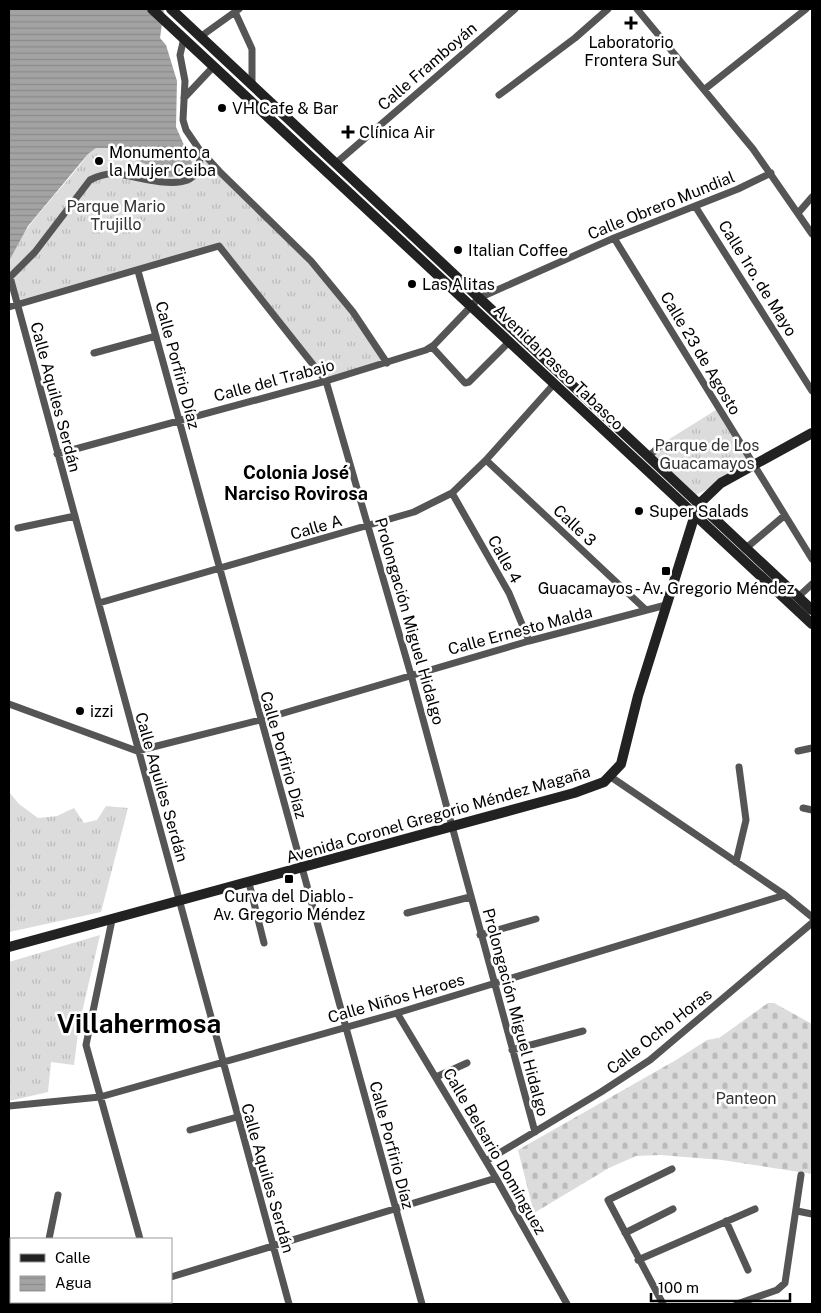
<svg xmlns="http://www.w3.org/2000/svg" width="821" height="1313" font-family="'Public Sans',sans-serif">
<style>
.grass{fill:url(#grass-tufts)}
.cemetery{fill:url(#cemetery-stones)}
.water{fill:url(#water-rules)}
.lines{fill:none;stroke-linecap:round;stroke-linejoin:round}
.street{stroke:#555;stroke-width:7}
.secondary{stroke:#222;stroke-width:10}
.poi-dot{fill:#000;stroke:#fff;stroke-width:2}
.labels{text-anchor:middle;stroke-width:5;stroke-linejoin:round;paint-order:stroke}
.poi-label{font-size:16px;fill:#000;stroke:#fff;text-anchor:start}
.street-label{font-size:16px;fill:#000;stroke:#fff}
.park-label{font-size:16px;fill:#333;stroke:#fff}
.neighbourhood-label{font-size:18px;font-weight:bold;fill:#000;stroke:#fff}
.town-label{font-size:26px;font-weight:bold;fill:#000;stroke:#fff}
</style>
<defs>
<pattern id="grass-tufts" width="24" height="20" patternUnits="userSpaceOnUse" patternTransform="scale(1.25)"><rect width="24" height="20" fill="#dcdcdc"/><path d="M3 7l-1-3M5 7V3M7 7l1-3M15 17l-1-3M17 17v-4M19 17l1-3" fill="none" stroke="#bbb"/></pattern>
<pattern id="cemetery-stones" width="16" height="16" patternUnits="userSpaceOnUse" patternTransform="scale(1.25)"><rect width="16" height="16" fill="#dcdcdc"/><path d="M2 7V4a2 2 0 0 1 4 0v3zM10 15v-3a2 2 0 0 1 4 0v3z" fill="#bbb"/></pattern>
<pattern id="water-rules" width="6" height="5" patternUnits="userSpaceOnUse" patternTransform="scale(1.25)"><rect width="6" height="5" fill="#a3a3a3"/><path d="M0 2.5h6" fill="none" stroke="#8b8b8b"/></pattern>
</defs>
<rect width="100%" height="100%" fill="#fff"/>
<!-- grass -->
<path class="grass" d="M96,148H107L160,170L190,157L199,149L311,261L387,363L326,381L223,248L16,305C13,292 7,277 9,263C11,238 72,179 88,154Z
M719,408L754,466L690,498L648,457L663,443Z
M9,792L19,804L38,818L57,816L74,808L84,823L97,820L106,806L128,808L101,912L9,932Z
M100,935L79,1025L74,1065L51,1062L48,1092L9,1101V962Z"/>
<!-- cemetery -->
<path class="cemetery" d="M768,1003H774L812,1024V1174L722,1160L660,1155L636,1156L609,1168L534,1213L518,1150L676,1060L707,1040L719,1038Z"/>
<!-- water -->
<path class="water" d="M9,9H164L160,38L166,45L177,81L176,127L192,163L181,176L166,177L160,170L107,148H96L88,154L28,226L9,261Z"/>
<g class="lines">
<!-- street -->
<path class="street" d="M637,9L753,149L812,234
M235,12L252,49V85
M200,37L239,9
M184,38L180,55L185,81L183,120L186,130L199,149L221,173L311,261L353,312L387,363
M705,89L806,9
M499,95L575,38L608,9
M184,98L214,66
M335,164L515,9
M695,206L812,391
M799,212L812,197
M614,238L812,559
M138,271L422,1304
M10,277L289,1304
M9,278L35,252L90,180C98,176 106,173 116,174C143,176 208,203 199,149
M9,307L219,246L326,381L411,675L535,1132
M432,347L465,383L469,382L510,341
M94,353L156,336
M57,454L326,381L426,350L434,345L479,298L614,238L738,189L771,173
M648,457L663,443
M486,460L646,610
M452,493L509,593L529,641
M18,528L75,516
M745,549L785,515
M798,597L812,584
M99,603L414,512L452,493L486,460L554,384
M9,704L137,751L260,720L529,641L666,605
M798,751L812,748
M611,777L785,895L812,917
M803,808L812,810
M736,862L746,820L739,767
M249,883L264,943
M407,913L470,897
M112,920L86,1045L140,1239
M480,935L536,919
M397,1013L496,1178L567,1304
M512,1050L583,1031
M436,1077L467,1063
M9,1106L100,1097L397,1013L785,895
M190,1130L237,1117
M486,1161L601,1092L650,1060L812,923
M797,1211L812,1214
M726,1221L748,1270
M625,1233L673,1209
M49,1239L58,1195
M638,1260L755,1209
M171,1277L496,1178
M157,1302V1304
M36,1304V1302
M75,1304L85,1302
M663,1304L608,1200L672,1169
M737,1304L777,1290L785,1283L801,1175"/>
<!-- secondary -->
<path class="secondary" d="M152,9L812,624
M171,9L812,610
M9,947L574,793L604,782L621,764L638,696L698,505L721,483L812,433"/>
</g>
<!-- markers -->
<g class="poi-dot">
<path d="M628.5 15.5h5v5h5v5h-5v5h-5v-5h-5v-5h5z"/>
<circle cx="222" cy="108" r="5"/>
<path d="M345.5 124.5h5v5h5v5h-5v5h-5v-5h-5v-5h5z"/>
<circle cx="99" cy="161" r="5"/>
<circle cx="458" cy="250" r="5"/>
<circle cx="412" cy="284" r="5"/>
<circle cx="639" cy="511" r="5"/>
<rect x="661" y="566" width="10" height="10" rx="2.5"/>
<circle cx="80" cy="711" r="5"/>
<rect x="284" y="874" width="10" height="10" rx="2.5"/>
</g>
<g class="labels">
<!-- poi labels -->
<g class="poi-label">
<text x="631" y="48" text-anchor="middle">Laboratorio<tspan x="631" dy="18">Frontera Sur</tspan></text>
<text x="232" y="114">VH Cafe &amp; Bar</text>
<text x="359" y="138">Clínica Air</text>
<text x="109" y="158">Monumento a<tspan x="109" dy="18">la Mujer Ceiba</tspan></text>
<text x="468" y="256">Italian Coffee</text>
<text x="422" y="290">Las Alitas</text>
<text x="649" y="517">Super Salads</text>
<text x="666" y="594" text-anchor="middle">Guacamayos - Av. Gregorio Méndez</text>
<text x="90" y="717">izzi</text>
<text x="289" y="902" text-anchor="middle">Curva del Diablo -<tspan x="289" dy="18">Av. Gregorio Méndez</tspan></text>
</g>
<!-- street labels -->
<g class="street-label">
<text transform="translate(427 66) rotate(-41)" y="6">Calle Framboyán</text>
<text transform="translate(661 205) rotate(-22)" y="6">Calle Obrero Mundial</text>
<text transform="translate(758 278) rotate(58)" y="6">Calle 1ro. de Mayo</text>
<text transform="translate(701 353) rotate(59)" y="6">Calle 23 de Agosto</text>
<text transform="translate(178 365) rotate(75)" y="6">Calle Porfirio Díaz</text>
<text transform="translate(559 367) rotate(44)" y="6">Avenida Paseo Tabasco</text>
<text transform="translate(274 380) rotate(-15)" y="6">Calle del Trabajo</text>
<text transform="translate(56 397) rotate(75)" y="6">Calle Aquiles Serdán</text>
<text transform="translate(575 525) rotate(43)" y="6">Calle 3</text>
<text transform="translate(316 527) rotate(-16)" y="6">Calle A</text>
<text transform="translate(505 559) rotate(61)" y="6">Calle 4</text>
<text transform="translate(410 621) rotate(74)" y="6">Prolongación Miguel Hidalgo</text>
<text transform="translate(520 630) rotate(-15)" y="6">Calle Ernesto Malda</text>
<text transform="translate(284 755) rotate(74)" y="6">Calle Porfirio Díaz</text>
<text transform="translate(162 787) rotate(74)" y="6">Calle Aquiles Serdán</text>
<text transform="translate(438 814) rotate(-16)" y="6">Avenida Coronel Gregorio Méndez Magaña</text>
<text transform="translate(396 998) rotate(-16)" y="6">Calle Niños Heroes</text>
<text transform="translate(516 1012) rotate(75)" y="6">Prolongación Miguel Hidalgo</text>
<text transform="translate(659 1031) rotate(-38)" y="6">Calle Ocho Horas</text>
<text transform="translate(392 1145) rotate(75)" y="6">Calle Porfirio Díaz</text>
<text transform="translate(495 1151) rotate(60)" y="6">Calle Belsario Domínguez</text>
<text transform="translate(268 1178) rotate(74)" y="6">Calle Aquiles Serdán</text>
</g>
<!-- park labels -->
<g class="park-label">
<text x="116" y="212">Parque Mario<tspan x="116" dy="18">Trujillo</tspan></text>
<text x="707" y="451">Parque de Los<tspan x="707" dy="18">Guacamayos</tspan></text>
<text x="746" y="1104">Panteon</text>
</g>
<!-- neighbourhood labels -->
<g class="neighbourhood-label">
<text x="296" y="479">Colonia José<tspan x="296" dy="21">Narciso Rovirosa</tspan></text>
</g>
<!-- town labels -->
<g class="town-label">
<text x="139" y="1033">Villahermosa</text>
</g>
</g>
<!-- border -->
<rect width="821" height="1313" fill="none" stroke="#000000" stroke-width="20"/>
<!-- legend -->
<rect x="10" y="1238" width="162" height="65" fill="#ffffff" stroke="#999999"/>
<rect x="20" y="1254" width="25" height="8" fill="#222222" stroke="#999999"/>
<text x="55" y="1263" font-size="15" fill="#000000">Calle</text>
<rect x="20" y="1276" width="25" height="15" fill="url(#water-rules)" stroke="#999999"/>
<text x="55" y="1288" font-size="15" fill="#000000">Agua</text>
<!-- scale -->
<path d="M651 1293v8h139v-8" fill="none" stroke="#000000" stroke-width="2.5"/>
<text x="658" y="1293" font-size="15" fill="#000000" stroke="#ffffff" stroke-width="4" paint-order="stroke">100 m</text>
</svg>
